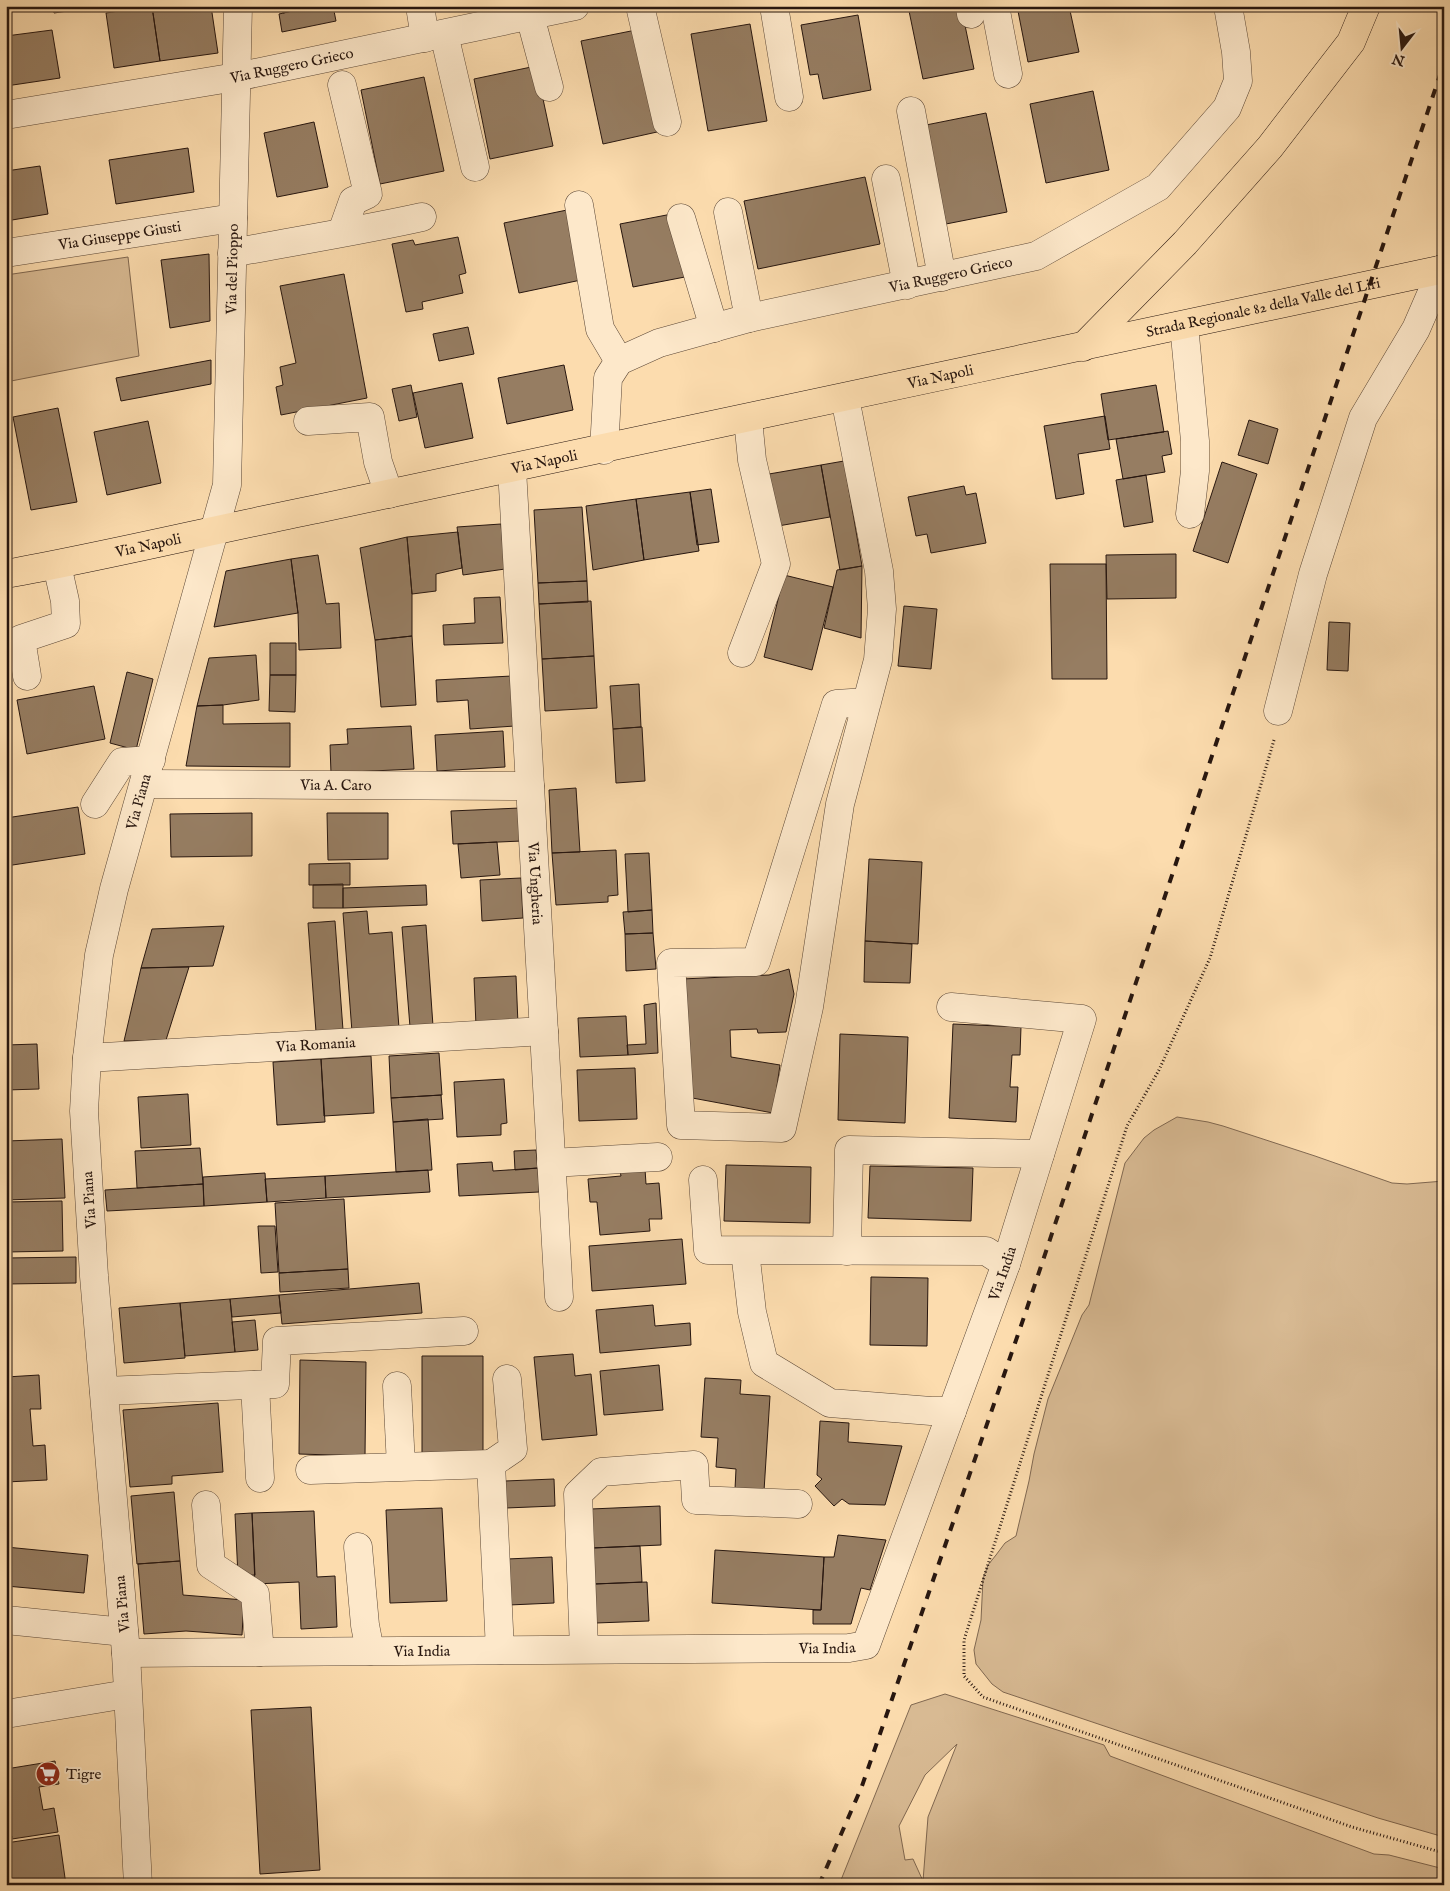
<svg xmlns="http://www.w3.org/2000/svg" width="1450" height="1891" font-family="'IM FELL English',serif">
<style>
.green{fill:#d8ba93;stroke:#806851;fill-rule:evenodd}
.building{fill:#967d62;stroke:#27160f}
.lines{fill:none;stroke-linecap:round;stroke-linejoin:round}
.minor-casing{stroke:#5c4837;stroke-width:29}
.major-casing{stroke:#27160f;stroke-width:29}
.path{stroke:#27160f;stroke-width:3;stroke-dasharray:1 2.5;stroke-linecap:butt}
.minor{stroke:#fde8ca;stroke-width:28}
.major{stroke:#fcdcae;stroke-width:28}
.rail{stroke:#27160f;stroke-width:4;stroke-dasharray:9 9;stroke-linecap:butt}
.labels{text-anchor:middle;stroke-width:4;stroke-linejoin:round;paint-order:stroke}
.street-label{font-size:15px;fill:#27160f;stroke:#fde8ca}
.poi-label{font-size:15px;fill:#27160f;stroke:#fde8ca;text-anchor:start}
</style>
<rect width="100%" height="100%" fill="#fcdcae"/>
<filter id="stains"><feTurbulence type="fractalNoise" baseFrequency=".004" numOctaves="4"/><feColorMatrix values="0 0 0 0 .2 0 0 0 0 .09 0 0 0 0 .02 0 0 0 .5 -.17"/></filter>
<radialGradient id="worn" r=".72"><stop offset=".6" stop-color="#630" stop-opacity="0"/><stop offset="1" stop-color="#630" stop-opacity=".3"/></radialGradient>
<!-- green -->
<path class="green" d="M128,257L139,356L6,382V275Z
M1177,1117L1208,1122L1223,1126L1315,1156L1392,1183L1407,1184L1444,1181V1837L1378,1818L1003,1692L992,1684L976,1664L974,1650L981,1620L983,1579L988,1565L996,1555L1005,1543L1016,1536L1029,1481L1034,1454L1048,1399L1082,1315L1089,1305L1125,1163L1144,1138L1154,1130Z
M945,1694L1104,1745L1110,1756L1374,1854L1389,1855L1444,1869V1885H839L911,1705ZM957,1744L928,1817L923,1881L913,1859L905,1860L899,1826L925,1775Z"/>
<!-- building -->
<path class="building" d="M53,6H73L74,10L54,13Z
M152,6L160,61L114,68L106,13Z
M161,6H211L218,53L160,61L152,7Z
M282,6H315L283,13Z
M315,6H333L336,21L282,32L279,14Z
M908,6H961L974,69L923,79Z
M1017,6H1069L1079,52L1028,62Z
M858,15L871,90L823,99L818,74L810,75L801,25Z
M750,24L767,121L708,131L691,34Z
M52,30L60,78L6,86V36Z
M636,30L657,132L603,144L581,41Z
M536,66L553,146L490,159L474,79Z
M424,77L444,171L380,184L361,90Z
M1093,91L1109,170L1046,183L1030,104Z
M986,113L1007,212L946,224L926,125Z
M314,122L328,187L277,197L264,133Z
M188,148L194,192L116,204L109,160Z
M40,166L48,214L6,221V171Z
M865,177L880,244L758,269L744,201Z
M567,210L581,280L519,293L504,223Z
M677,213L690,276L633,287L620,224Z
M458,237L466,273L459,275L463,293L422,302L423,309L406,312L392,244L413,240L415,245Z
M209,254L210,321L170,328L161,260Z
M344,274L367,398L281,415L276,387L283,385L280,367L296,363L280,286Z
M468,327L474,354L439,361L433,334Z
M211,360V384L121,401L116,378Z
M564,365L573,410L507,424L498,378Z
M462,383L473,438L425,448L413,393Z
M411,385L417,417L399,421L392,389Z
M1156,385L1164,432L1108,440L1101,394Z
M58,408L77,502L31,510L13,417Z
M1105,416L1110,449L1078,454L1084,494L1056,499L1044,426Z
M1249,420L1278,429L1268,464L1238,455Z
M148,421L161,483L107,495L94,432Z
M1168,431L1172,454L1162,456L1165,472L1123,479L1116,439Z
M844,461L862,566L840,570L821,465Z
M1222,462L1257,474L1228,563L1193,551Z
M821,465L830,517L778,526L769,474Z
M1146,475L1153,522L1124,527L1116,480Z
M964,486L966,495L976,493L986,543L931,553L927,534L916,536L908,497Z
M711,489L719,542L697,545L690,492Z
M690,492L699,551L644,560L636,499Z
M636,499L644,560L593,570L586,506Z
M582,507L587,581L538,583L534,510Z
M501,524L505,569L463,575L457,527Z
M458,532L462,568L436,574V591L412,594L407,537Z
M407,537L412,594V636L375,640L360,548Z
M1176,554V598L1107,599L1106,555Z
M318,555L326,604L339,603L341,648L299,650L298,613L291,559Z
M291,559L298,613L214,627L226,571Z
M1050,564H1106L1107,679H1052Z
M862,566L861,638L824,628L837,570Z
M784,575L833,587L812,670L764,657Z
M587,581L588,602L539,604L538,583Z
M500,597L503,643L444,645L443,625L475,623L474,598Z
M591,601L594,656L542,659L539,604Z
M904,606L937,609L931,669L898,666Z
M1329,622L1350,623L1348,671L1327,670Z
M412,636L416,705L381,707L375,640Z
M270,643H296V675H270Z
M256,655L259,700L223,705L197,706L209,658Z
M594,656L597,708L545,711L542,659Z
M127,672L153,679L136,750L110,743Z
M270,675H296L295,712L269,711Z
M512,676L515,726L470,729L468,700L437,702L436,680Z
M639,684L641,727L613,729L610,686Z
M94,686L105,739L27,754L17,700Z
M223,705V724L290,723V767L186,766L197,706Z
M411,726L414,769L331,773L330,745L348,744L347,729Z
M641,727H642L645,781L616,783L613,729Z
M503,731L505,767L437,771L435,735Z
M576,788L580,852L552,853L549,790Z
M78,807L85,854L6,866V818Z
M520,808L522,841L453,844L451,811Z
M252,813V856L171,857L170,814Z
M327,813H388V859L328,860Z
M497,842L500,875L461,878L458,844Z
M616,850L618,895L608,896V902L556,905L552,853Z
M649,853L652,910L628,912L625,854Z
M869,859L922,862L918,944L865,941Z
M350,863V885H309V864Z
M521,878L523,918L482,921L480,880Z
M343,884V908H313V885Z
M426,885L427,905L343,908V888Z
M652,910L653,933L625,934L623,912Z
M367,911L369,934L392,932L399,1028L352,1032L343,913Z
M335,921L343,1030L316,1032L308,923Z
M426,925L433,1026L410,1027L402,927Z
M224,926L213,966L141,968L152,929Z
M653,933L656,969L626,971L625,934Z
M865,941L912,944L910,983L864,982Z
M189,967L166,1040L124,1041L141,968Z
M789,969L794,994L786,1032L758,1033L757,1029L730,1030L731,1057L780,1065L773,1113L687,1097L682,979L769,975Z
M516,976L518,1024L476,1026L474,978Z
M656,1003L658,1053L628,1055L627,1045L646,1044L644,1005Z
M626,1016L628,1055L580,1057L578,1018Z
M953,1024L1021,1027L1020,1055H1012L1010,1087H1018L1016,1122L949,1118Z
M840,1034L908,1037L905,1123L838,1120Z
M37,1044L39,1089L6,1090V1045Z
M439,1053L442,1095L391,1098L389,1056Z
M371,1056L374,1113L324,1116L321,1059Z
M321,1059L325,1122L277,1125L273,1062Z
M635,1068L637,1119L579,1121L577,1070Z
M504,1079L507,1123L501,1124V1135L457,1137L454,1082Z
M188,1094L191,1145L141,1148L138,1097Z
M441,1095L443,1119L393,1122L391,1098Z
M428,1119L432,1170L396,1172L393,1122Z
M62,1139L65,1198L6,1200V1141Z
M200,1148L203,1184L137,1188L135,1151Z
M536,1150L538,1168L515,1170L514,1151Z
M492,1162L493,1171L538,1168L539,1192L459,1196L457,1164Z
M726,1165L811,1167L810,1223L724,1221Z
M870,1166L973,1168L971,1221L868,1218Z
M645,1169L646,1184L659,1183L662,1219H649L650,1231L600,1235L597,1202H590L588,1179L621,1176L620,1171Z
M428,1170L430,1192L326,1198L325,1176Z
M265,1173L267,1202L204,1206L203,1177Z
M325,1176L326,1198L267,1202L265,1179Z
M203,1184L204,1206L107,1211L105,1190Z
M344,1199L348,1269L279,1273L275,1203Z
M62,1201L63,1251L6,1252V1202Z
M258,1226H275L278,1272L261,1273Z
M682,1239L686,1284L592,1291L589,1246Z
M76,1257V1283L6,1284V1258Z
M348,1269L349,1288L280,1292L279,1273Z
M871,1277L928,1278L927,1346L870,1345Z
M419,1283L422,1313L282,1324L279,1295Z
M279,1295L281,1313L232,1317L230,1299Z
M230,1299L235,1352L185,1356L180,1303Z
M180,1303L185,1358L124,1363L119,1308Z
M653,1305L655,1326L690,1323L691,1345L600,1353L596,1310Z
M255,1320L258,1350L235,1352L232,1322Z
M573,1354L575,1376L591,1374L597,1435L542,1440L534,1357Z
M422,1356H483V1453H422Z
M300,1360L366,1362L365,1456L299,1454Z
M659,1365L663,1410L604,1415L600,1371Z
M39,1375L41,1409H30L33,1446L45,1445L47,1480L6,1482V1377Z
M705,1378L741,1380L740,1394L770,1396L764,1491L735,1489L736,1469L716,1467L718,1438L701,1437Z
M218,1403L223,1472L172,1476V1484L130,1487L123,1410Z
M820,1421L849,1423L848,1442L902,1446L885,1505L849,1504L842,1499L834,1506L815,1486L822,1479L817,1475Z
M554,1479L555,1506L506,1508L505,1481Z
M174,1492L180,1561L137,1564L131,1496Z
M660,1506L661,1545L592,1548L591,1509Z
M442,1508L447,1601L390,1603L386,1510Z
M314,1511L317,1577L335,1576L337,1627L301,1629L299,1582L255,1584L252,1513Z
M252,1513L255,1575L238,1576L235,1514Z
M838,1535L886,1540L870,1590L861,1588L851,1624H813V1610H821L824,1557H834Z
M640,1546L642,1582L594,1584L592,1548Z
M6,1547L88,1555L84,1593L6,1586Z
M715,1550L824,1557L821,1610L712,1603Z
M552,1557L554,1603L509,1605L507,1559Z
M180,1561L183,1595L244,1600L242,1635L186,1631L144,1634L138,1564Z
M647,1582L649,1621L596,1623L594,1584Z
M311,1707L320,1870L260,1874L251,1710Z
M55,1761L59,1784L39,1787L43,1810L54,1808L58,1832L12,1839V1836L6,1837V1769Z
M59,1835L66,1885H11L6,1843Z"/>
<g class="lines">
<defs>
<g id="minor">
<path d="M420,6L425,38"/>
<path d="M640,6L667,122"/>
<path d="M774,6L789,97"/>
<path d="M970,6L971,14"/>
<path d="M995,6L1008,74"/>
<path d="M530,16L549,87"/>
<path d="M444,34L475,167"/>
<path d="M911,111L942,277"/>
<path id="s1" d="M6,115L236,77L575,6"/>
<path d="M886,179L907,285"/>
<path d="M579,205L600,329L619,361"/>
<path d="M728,212L749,318"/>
<path d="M681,218L714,328"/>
<path d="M342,232L353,201L368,194L342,85"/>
<path id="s2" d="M6,253L233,218"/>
<path d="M232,253C295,241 359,231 422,217"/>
<path d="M1184,325L1195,441V471L1190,514"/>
<path d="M845,398L879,571L882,609L878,660L840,804L809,1007L782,1128L681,1125L671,963L756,962L836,704L867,702"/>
<path d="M308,421L370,417L378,462L389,494"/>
<path id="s3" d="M604,450L608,378L619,361L659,343L749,318L1036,256L1158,187L1227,108L1238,81L1236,52L1228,6"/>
<path id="s4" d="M512,469L559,1297"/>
<path d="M742,653L776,564L752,460L748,419"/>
<path d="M27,676L21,639L66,624L65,601L57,565"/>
<path d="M1278,711L1313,574L1363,418L1416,329L1442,269"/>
<path id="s5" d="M144,784L530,786"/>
<path d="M95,804L122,762L151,760"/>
<path id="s6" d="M87,1058L544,1031"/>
<path d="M551,1163L658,1157"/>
<path d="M703,1180L708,1250L986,1251L1006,1264"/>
<path d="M745,1251L752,1312L764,1363L830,1403L931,1411H952"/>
<path d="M847,1251L849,1150L1040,1154"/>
<path d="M255,1385L260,1478"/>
<path d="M397,1386L401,1466"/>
<path d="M104,1391L275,1384L277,1341L464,1331"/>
<path d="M491,1464L513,1449L507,1379"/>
<path d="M310,1470L491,1464L500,1650"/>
<path d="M206,1505L211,1565L255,1594L260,1652"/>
<path d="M358,1547L365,1625L370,1651"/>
<path d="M6,1620L124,1632"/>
<path d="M584,1649L578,1494L601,1472L694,1465L696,1500L798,1504"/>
<path id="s7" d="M126,1653L849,1648L866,1645L1006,1264L1082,1019L951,1007"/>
<path d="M6,1714L127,1694"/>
<path id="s8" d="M138,1885L126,1653L94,1276L84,1111L87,1058L99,955L114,889L227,485L238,6"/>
</g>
<g id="major">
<path d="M1083,347L1185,243L1270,147L1351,42L1366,6"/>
<path id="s9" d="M6,574C110,555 213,530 317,509C693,432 1068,347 1444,269"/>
</g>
</defs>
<!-- minor casing -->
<use href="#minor" class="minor-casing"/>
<!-- major casing -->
<use href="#major" class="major-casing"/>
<!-- path -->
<path class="path" d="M1274,740L1210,958L1159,1070L1127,1126L964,1640V1676L983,1697L1352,1827L1444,1853"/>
<!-- minor -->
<use href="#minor" class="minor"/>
<!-- major -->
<use href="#major" class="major"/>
<!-- rail -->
<path class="rail" d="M819,1885L862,1786L1024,1317L1444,63"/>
</g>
<!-- icons -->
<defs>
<symbol id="supermarket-disc" viewBox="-11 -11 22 22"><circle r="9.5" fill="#8f2418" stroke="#fde8ca"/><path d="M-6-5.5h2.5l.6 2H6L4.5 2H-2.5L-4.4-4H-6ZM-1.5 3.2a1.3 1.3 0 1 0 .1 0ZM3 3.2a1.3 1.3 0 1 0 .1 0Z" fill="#fff"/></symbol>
</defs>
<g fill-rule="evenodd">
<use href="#supermarket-disc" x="34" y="1760" width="28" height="28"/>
</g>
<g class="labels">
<!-- street labels -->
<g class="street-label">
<text dy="5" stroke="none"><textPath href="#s1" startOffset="290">Via Ruggero Grieco</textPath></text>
<text dy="5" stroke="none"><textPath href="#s2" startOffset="115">Via Giuseppe Giusti</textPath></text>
<text dy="5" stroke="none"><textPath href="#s8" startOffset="1636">Via del Pioppo</textPath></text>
<text dy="5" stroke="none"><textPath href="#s3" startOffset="436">Via Ruggero Grieco</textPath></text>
<text dy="5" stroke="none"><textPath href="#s9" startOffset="1285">Strada Regionale 82 della Valle del Liri</textPath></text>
<text dy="5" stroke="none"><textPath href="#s9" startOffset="955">Via Napoli</textPath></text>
<text dy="5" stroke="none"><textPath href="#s9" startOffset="550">Via Napoli</textPath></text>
<text dy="5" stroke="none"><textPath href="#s9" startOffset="145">Via Napoli</textPath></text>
<text dy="5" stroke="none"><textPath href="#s5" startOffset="192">Via A. Caro</textPath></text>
<text dy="5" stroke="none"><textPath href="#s8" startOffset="1091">Via Piana</textPath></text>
<text dy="5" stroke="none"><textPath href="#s4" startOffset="415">Via Ungheria</textPath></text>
<text dy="5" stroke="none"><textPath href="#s6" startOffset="229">Via Romania</textPath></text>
<text transform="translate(89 1200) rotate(-94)" y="5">Via Piana</text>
<text dy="5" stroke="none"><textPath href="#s7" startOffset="1136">Via India</textPath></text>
<text transform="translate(122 1604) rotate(-95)" y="5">Via Piana</text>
<text dy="5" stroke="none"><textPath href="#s7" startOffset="701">Via India</textPath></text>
<text dy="5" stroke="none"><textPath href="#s7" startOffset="296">Via India</textPath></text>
</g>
<!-- poi labels -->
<g class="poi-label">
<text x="66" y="1779">Tigre</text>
</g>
</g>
<!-- margin -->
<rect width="1450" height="1891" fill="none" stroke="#fcdcae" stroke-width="25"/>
<rect x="8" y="8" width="1435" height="1876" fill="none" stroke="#27160f" stroke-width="2.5"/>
<rect x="12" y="12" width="1425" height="1866" fill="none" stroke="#27160f"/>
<!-- north arrow -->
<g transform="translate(1402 48) rotate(196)" stroke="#fde8ca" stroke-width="4" paint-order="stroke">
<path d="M0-4L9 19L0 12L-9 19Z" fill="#27160f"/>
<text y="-8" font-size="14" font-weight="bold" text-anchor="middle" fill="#27160f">N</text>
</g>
<rect width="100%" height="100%" filter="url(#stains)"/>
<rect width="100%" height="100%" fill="url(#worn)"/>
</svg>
